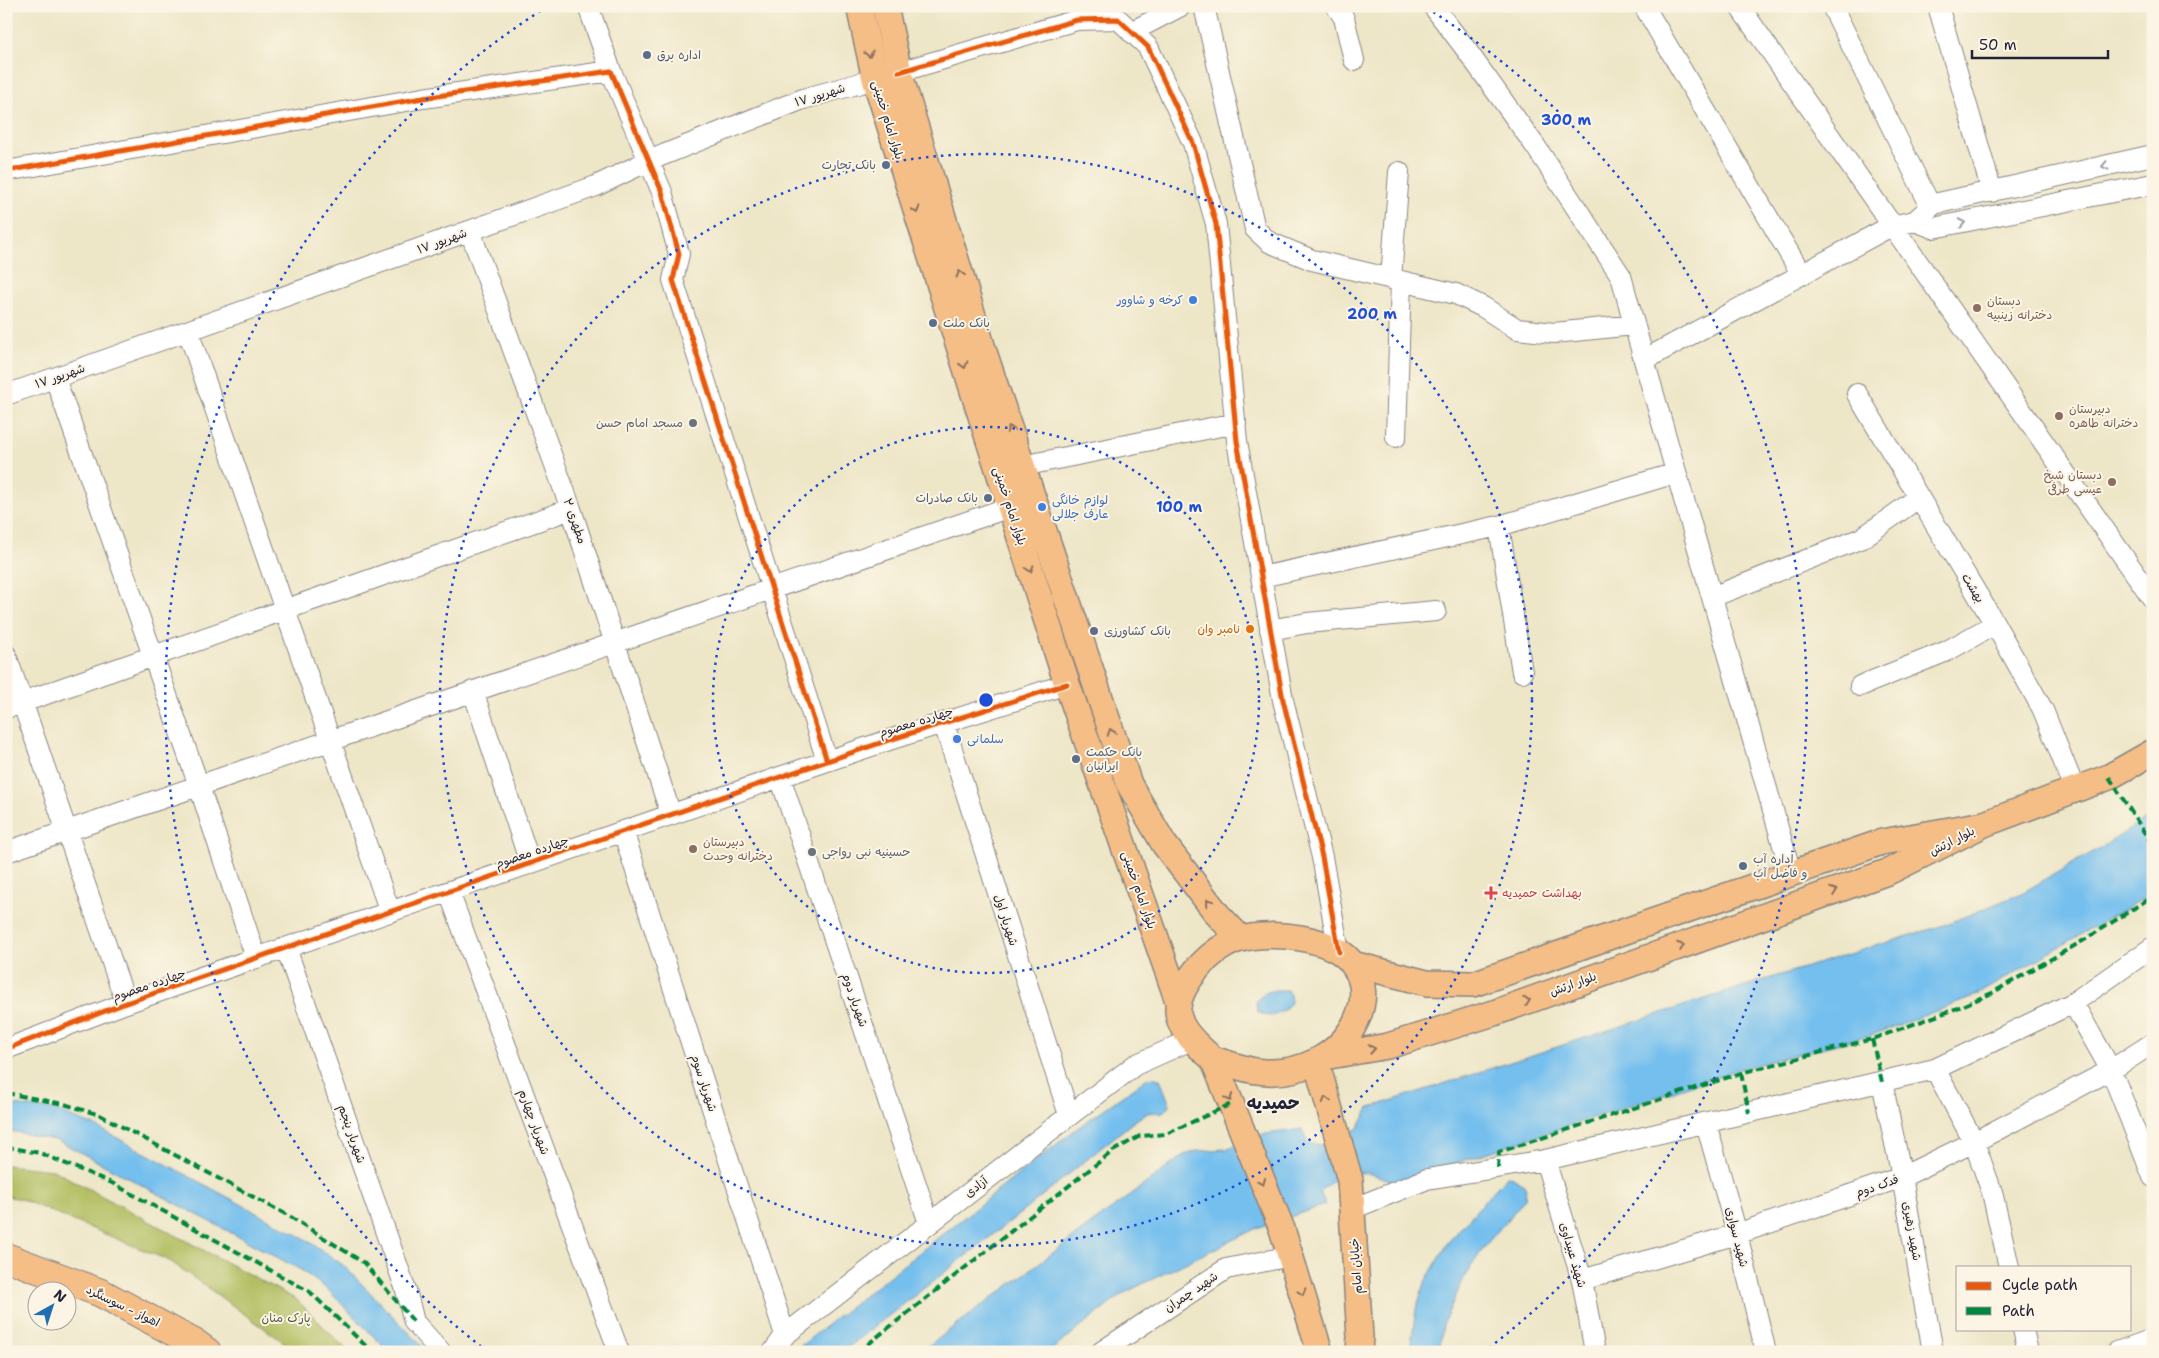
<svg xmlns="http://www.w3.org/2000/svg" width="2159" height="1358" font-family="'Shantell Sans','Playpen Sans Arabic',sans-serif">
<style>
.green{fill:#b1be60;stroke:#6a704e}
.water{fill:#75bfee;stroke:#4c7094}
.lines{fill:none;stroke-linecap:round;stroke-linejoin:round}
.minor-casing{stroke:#888481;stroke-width:22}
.major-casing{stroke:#888481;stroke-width:28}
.highway-casing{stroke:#888481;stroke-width:30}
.minor{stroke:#fff;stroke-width:20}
.major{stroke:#f5be86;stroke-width:25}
.highway{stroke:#f5be86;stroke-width:28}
.quiet{stroke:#00873e;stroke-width:4;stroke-dasharray:8 4;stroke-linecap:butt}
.cycleway-casing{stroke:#fcf5e5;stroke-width:8}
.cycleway{stroke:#e8590c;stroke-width:5}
.oneway{stroke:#8c7060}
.oneway2{stroke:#9c9ca7}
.ring{fill:none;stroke:#1d4ed8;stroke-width:2.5;stroke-dasharray:2.5 5}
.service-dot{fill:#5c6f8a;stroke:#fcf5e5;stroke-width:2}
.shop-dot{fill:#3f7fe0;stroke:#fcf5e5;stroke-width:2}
.education-dot{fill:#8d6e63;stroke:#fcf5e5;stroke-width:2}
.worship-dot{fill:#6b7280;stroke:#fcf5e5;stroke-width:2}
.food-dot{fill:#e8710a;stroke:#fcf5e5;stroke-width:2}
.health-dot{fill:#e0444e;stroke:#fcf5e5;stroke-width:2}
.labels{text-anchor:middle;stroke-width:4;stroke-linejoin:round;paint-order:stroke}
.service-label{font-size:12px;fill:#4e5e75;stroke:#fcf5e5;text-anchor:start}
.street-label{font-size:12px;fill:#22223b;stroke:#fcf5e5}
.shop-label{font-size:12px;fill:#366cbe;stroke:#fcf5e5;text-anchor:start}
.education-label{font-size:12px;fill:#785e54;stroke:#fcf5e5;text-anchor:start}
.worship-label{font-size:12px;fill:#5b616d;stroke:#fcf5e5;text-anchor:end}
.food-label{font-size:12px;fill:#c56008;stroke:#fcf5e5;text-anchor:end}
.health-label{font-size:12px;fill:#be3a42;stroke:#fcf5e5;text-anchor:start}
.park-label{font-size:12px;fill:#545948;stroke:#fcf5e5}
.district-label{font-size:18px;font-weight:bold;fill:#22223b;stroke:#fcf5e5}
.centre{fill:#1d4ed8;stroke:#fcf5e5;stroke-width:2.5}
.ring-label{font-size:15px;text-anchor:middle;font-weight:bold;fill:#1d4ed8;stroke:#fcf5e5;stroke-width:4;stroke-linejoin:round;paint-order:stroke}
</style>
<rect width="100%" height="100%" fill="#fcf5e5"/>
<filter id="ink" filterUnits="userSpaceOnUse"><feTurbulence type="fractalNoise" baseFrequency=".02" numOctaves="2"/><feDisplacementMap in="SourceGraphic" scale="10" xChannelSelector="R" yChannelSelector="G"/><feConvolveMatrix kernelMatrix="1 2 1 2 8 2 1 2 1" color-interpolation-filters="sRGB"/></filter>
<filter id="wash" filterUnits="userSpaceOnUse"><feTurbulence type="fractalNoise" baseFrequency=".0096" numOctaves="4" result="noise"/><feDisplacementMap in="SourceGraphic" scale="20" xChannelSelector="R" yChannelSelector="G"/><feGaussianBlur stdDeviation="1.12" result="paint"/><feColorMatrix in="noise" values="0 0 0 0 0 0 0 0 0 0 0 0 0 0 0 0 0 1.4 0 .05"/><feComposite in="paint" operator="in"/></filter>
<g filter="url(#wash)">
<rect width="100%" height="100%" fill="#ede6c7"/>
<!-- green -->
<path class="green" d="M6,1165L53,1170L297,1300L349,1352H293L285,1343L170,1261L21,1199L6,1196Z"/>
<!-- water -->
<path class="water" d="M2153,814V893L1971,998L1872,1035L1740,1069L1396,1183C1366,1169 1346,1168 1320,1191L1325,1205L1257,1228L1124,1293L1049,1352H920L1184,1155L1198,1151L1226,1149L1259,1135L1302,1129L1308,1144L1324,1145L1348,1135L1359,1127L1369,1108L1748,985L1944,925L2020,894L2107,844Z
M1276,990H1287L1290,995L1291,1003C1280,1014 1271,1021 1257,1011L1256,1002L1264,993Z
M1149,1077L1160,1079L1170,1105C1163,1116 1158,1111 1148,1113C1143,1114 1137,1120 1133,1122L1017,1216L842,1352H793L1076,1129Z
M6,1104L53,1110L95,1126L304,1238L343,1265L428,1352H389L327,1289L301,1270L59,1141L6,1130Z
M1507,1176L1513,1177L1526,1186L1525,1199L1484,1247L1465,1276L1443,1324L1439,1352H1410L1416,1309L1426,1280L1450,1240Z"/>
</g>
<g filter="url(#ink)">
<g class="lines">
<defs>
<path id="minor" d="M588,6L611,71
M1204,6L1255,229L1269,242L1312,260L1456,294L1483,307L1517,329L1554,333L1634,325
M1336,6L1344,18L1354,60
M1433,6L1465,48L1536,147L1621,276L1644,360
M1644,6L1802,275
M1739,6L2153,599
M1832,6L1931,207
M1938,6L1992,192
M1131,32L1181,6
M899,72L1077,20L1118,19L1148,47L1193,143L1216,224L1237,441L1283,700L1322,857L1339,952
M6,171L423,98L611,71L662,192L679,254L673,280L827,761
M1915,221L1933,228L2153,184
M470,231L571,509L671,815
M1391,279L1399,172
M188,331L390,912
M55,378L199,786L256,958
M1857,394L1995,624L2043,710L2075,790
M6,395L596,186L648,161L803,99L875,79
M1396,437L1401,281
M1022,466L1236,423
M1499,526L1522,672
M1261,577L1499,526L1676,473
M1712,597L1862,538L1918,498
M1270,630L1307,623L1436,611
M6,655L126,1003
M1860,686L1947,651L1995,624
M473,691L530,863
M6,708L571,509
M944,724L1069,1115
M780,777L929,1223
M623,831L785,1335
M6,852L1010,507
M1791,873L1644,360L1891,226L1915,221L1934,204L2153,155
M449,892L619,1352
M286,948L406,1290L414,1322L441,1352
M2073,1003L2111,1070L2153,1177
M6,1049L126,1003L780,777L889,740L1067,684
M1935,1069L1974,1142L1992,1192L2009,1267
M1882,1082L1902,1177L1933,1352
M1706,1123L1737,1234L1766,1352
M1545,1160L1582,1280L1595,1352
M1352,1209L1427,1179L1545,1160L1935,1069L2073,1003L2153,947
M1582,1280L1737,1234L1902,1177L1974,1142L2111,1070L2153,1043
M2023,1329L2028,1352
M773,1352L785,1335L1135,1065L1191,1040
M1101,1352L1226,1269L1291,1256
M2117,1352L2153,1339"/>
<path id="major" d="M859,6L875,79L974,394L1067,684L1178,1001
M885,6L899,72L984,352L1129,784L1164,844L1218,915L1241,939
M1984,824L2109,777L2153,752
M1324,1057L1388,1046L1494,1013L1890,871L1984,824L1882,842L1473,984L1427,983L1353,964
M1213,1059C1227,1063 1242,1069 1256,1071C1297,1077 1340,1057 1357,1019C1365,1001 1365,982 1354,966C1335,936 1272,931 1241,939C1225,943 1209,956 1198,968C1164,1009 1176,1028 1213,1059L1282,1229L1320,1352
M1316,1061L1350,1180L1360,1337L1359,1352"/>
<path id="highway" d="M6,1257L101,1293L196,1344L207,1352"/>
</defs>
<!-- minor casing -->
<use href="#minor" class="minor-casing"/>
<!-- major casing -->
<use href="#major" class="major-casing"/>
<!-- highway casing -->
<use href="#highway" class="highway-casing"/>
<!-- minor -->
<use href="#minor" class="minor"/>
<!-- major -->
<use href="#major" class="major"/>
<!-- highway -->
<use href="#highway" class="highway"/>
<!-- quiet -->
<path class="quiet" d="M2109,777L2153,846
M1872,1039L1882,1082
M1741,1073L1749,1113
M6,1093L64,1104L100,1115L289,1216L364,1263L414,1322
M6,1147L40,1153L112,1183L310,1292L372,1352
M1498,1168L1499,1152L1741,1073L1872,1039L1950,1011L1992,993L2086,939L2153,896
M858,1352L1113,1151L1140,1136L1166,1134L1231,1104"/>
<defs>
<path id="cycleway" d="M899,72L1077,20L1118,19L1148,47L1193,143L1216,224L1237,441L1283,700L1322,857L1339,952
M6,171L423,98L611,71L662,192L679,254L673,280L827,761
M6,1049L126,1003L780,777L889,740L1067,684"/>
</defs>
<!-- cycleway casing -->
<use href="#cycleway" class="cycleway-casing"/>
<!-- cycleway -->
<use href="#cycleway" class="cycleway"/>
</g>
<!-- one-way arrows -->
<defs><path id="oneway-chevron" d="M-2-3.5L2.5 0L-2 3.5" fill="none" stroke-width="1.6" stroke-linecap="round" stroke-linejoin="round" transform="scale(1.25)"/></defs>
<g class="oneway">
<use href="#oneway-chevron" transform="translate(869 54) rotate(78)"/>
<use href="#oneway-chevron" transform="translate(916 210) rotate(73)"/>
<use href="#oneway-chevron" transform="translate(960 274) rotate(-107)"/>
<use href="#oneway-chevron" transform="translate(964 365) rotate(73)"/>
<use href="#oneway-chevron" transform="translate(1010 429) rotate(-109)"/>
<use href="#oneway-chevron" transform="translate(1030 569) rotate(72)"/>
<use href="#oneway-chevron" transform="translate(1111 732) rotate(-109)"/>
<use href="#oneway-chevron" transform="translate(1834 891) rotate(-20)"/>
<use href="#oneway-chevron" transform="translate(1209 902) rotate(-128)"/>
<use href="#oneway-chevron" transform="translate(1681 946) rotate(-20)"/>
<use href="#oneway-chevron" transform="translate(1527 1001) rotate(-20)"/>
<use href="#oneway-chevron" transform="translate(1372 1049) rotate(-10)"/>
<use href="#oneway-chevron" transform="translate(1229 1098) rotate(68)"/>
<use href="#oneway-chevron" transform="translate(1326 1100) rotate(-105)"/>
<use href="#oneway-chevron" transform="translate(1262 1182) rotate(68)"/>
<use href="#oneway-chevron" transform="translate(1302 1292) rotate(72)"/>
</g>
<g class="oneway2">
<use href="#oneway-chevron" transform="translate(2105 166) rotate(167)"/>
<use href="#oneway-chevron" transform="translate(1962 223) rotate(-12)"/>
</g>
</g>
<!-- distance rings -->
<g class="ring">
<circle cx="986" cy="700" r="273"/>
<circle cx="986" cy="700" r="546"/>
<path d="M487 1351A820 820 0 0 1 545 8M1427 8A820 820 0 0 1 1485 1351"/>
</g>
<!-- markers -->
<g class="service-dot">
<circle cx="647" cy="55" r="5"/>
<circle cx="886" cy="165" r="5"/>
<circle cx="933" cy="323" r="5"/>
<circle cx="988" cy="498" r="5"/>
<circle cx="1094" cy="631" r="5"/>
<circle cx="1076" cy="759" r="5"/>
<circle cx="1743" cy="866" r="5"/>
</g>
<g class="shop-dot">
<circle cx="1193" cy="300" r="5"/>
<circle cx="1042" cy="507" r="5"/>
<circle cx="957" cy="739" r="5"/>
</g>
<g class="education-dot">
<circle cx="1977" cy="308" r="5"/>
<circle cx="2059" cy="416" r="5"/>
<circle cx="2112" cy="482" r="5"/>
<circle cx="693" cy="849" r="5"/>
</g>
<g class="worship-dot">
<circle cx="693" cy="423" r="5"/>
<circle cx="812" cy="852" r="5"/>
</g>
<circle class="food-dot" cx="1250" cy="629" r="5"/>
<path class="health-dot" d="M1488.5 885.5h5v5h5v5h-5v5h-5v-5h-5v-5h5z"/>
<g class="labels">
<!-- service labels -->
<g class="service-label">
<text x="657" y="59">اداره برق</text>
<text x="876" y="169" text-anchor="end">بانک تجارت</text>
<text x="943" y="327">بانک ملت</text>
<text x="978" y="502" text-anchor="end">بانک صادرات</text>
<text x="1104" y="635">بانک کشاورزی</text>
<text x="1086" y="756">بانک حکمت<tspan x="1086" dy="14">ایرانیان</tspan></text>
<text x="1753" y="863">اداره آب<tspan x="1753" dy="14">و فاضل آب</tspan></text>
</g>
<!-- street labels -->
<g class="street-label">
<text transform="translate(820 95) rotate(-17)" y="4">۱۷ شهریور</text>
<text transform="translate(888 120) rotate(73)" y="4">بلوار امام خمینی</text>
<text transform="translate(442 241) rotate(-20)" y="4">۱۷ شهریور</text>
<text transform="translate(60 376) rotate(-19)" y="4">۱۷ شهریور</text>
<text transform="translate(1010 506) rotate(72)" y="4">بلوار امام خمینی</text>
<text transform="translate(575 521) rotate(71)" y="4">مطهری ۲</text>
<text transform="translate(1973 588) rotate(59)" y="4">بهشت</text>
<text transform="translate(916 722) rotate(-17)" y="4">چهارده معصوم</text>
<text transform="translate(1952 841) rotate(-27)" y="4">بلوار ارتش</text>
<text transform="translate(532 852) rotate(-19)" y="4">چهارده معصوم</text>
<text transform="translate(1139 890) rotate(71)" y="4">بلوار امام خمینی</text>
<text transform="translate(1006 920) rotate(72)" y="4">شهریار اول</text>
<text transform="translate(1573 984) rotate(-20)" y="4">بلوار ارتش</text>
<text transform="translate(149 985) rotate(-19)" y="4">چهارده معصوم</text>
<text transform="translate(855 1000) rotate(71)" y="4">شهریار دوم</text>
<text transform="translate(704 1083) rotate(72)" y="4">شهریار سوم</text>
<text transform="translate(534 1122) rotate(70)" y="4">شهریار چهارم</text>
<text transform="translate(352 1134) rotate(71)" y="4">شهریار پنجم</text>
<text transform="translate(1877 1186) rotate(-19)" y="4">فدک دوم</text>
<text transform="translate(976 1187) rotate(-38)" y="4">آزادی</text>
<text transform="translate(1912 1231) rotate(80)" y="4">شهید زهیری</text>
<text transform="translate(1737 1237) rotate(76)" y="4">شهید سواری</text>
<text transform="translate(1573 1255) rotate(74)" y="4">شهید عبیداوی</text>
<text transform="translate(1356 1266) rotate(-94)" y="4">خیابان امام</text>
<text transform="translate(1191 1292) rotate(-34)" y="4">شهید چمران</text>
<text transform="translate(123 1306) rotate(26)" y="4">اهواز - سوسنگرد</text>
</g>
<!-- shop labels -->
<g class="shop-label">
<text x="1183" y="304" text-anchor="end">کرخه و شاوور</text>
<text x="1052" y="504">لوازم خانگی<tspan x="1052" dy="14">عارف جلالی</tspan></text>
<text x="967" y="743">سلمانی</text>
</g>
<!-- education labels -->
<g class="education-label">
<text x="1987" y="305">دبستان<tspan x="1987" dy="14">دخترانه زینبیه</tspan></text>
<text x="2069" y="413">دبیرستان<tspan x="2069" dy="14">دخترانه طاهره</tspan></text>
<text x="2102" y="479" text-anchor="end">دبستان شیخ<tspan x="2102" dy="14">عیسی طرفی</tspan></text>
<text x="703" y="846">دبیرستان<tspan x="703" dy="14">دخترانه وحدت</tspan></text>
</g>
<!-- worship labels -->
<g class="worship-label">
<text x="683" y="427">مسجد امام حسن</text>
<text x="822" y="856" text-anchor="start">حسینیه نبی رواجی</text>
</g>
<!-- food labels -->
<g class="food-label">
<text x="1240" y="633">نامبر وان</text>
</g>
<!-- health labels -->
<g class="health-label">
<text x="1502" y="897">بهداشت حمیدیه</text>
</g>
<!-- park labels -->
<g class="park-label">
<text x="286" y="1322">پارک منان</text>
</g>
<!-- district labels -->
<g class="district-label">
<text x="1273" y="1109">حمیدیه</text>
</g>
</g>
<circle cx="986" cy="700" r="8" class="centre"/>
<g class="ring-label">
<text x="1566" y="125">300 m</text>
<text x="1372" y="319">200 m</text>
<text x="1179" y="512">100 m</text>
</g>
<!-- margin -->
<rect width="2159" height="1358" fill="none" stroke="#fcf5e5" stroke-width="25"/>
<!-- legend -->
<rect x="1956" y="1266" width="175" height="65" fill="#fcf5e5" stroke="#a5a1a1"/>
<rect x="1966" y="1282" width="25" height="8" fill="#e8590c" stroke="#a5a1a1"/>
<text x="2002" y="1290" font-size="15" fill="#22223b">Cycle path</text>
<rect x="1966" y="1307" width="25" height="8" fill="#00873e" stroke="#a5a1a1"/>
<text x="2002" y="1316" font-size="15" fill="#22223b">Path</text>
<!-- north arrow -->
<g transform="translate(52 1306) rotate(39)"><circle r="24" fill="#fcf5e5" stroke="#a5a1a1"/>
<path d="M0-4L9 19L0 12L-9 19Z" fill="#1f6fb2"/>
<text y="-8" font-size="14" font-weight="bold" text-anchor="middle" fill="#22223b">N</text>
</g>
<!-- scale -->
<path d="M1972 50v8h136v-8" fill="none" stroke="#22223b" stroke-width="2.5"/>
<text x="1979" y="50" font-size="15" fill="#22223b" stroke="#fcf5e5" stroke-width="4" paint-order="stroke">50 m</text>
</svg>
